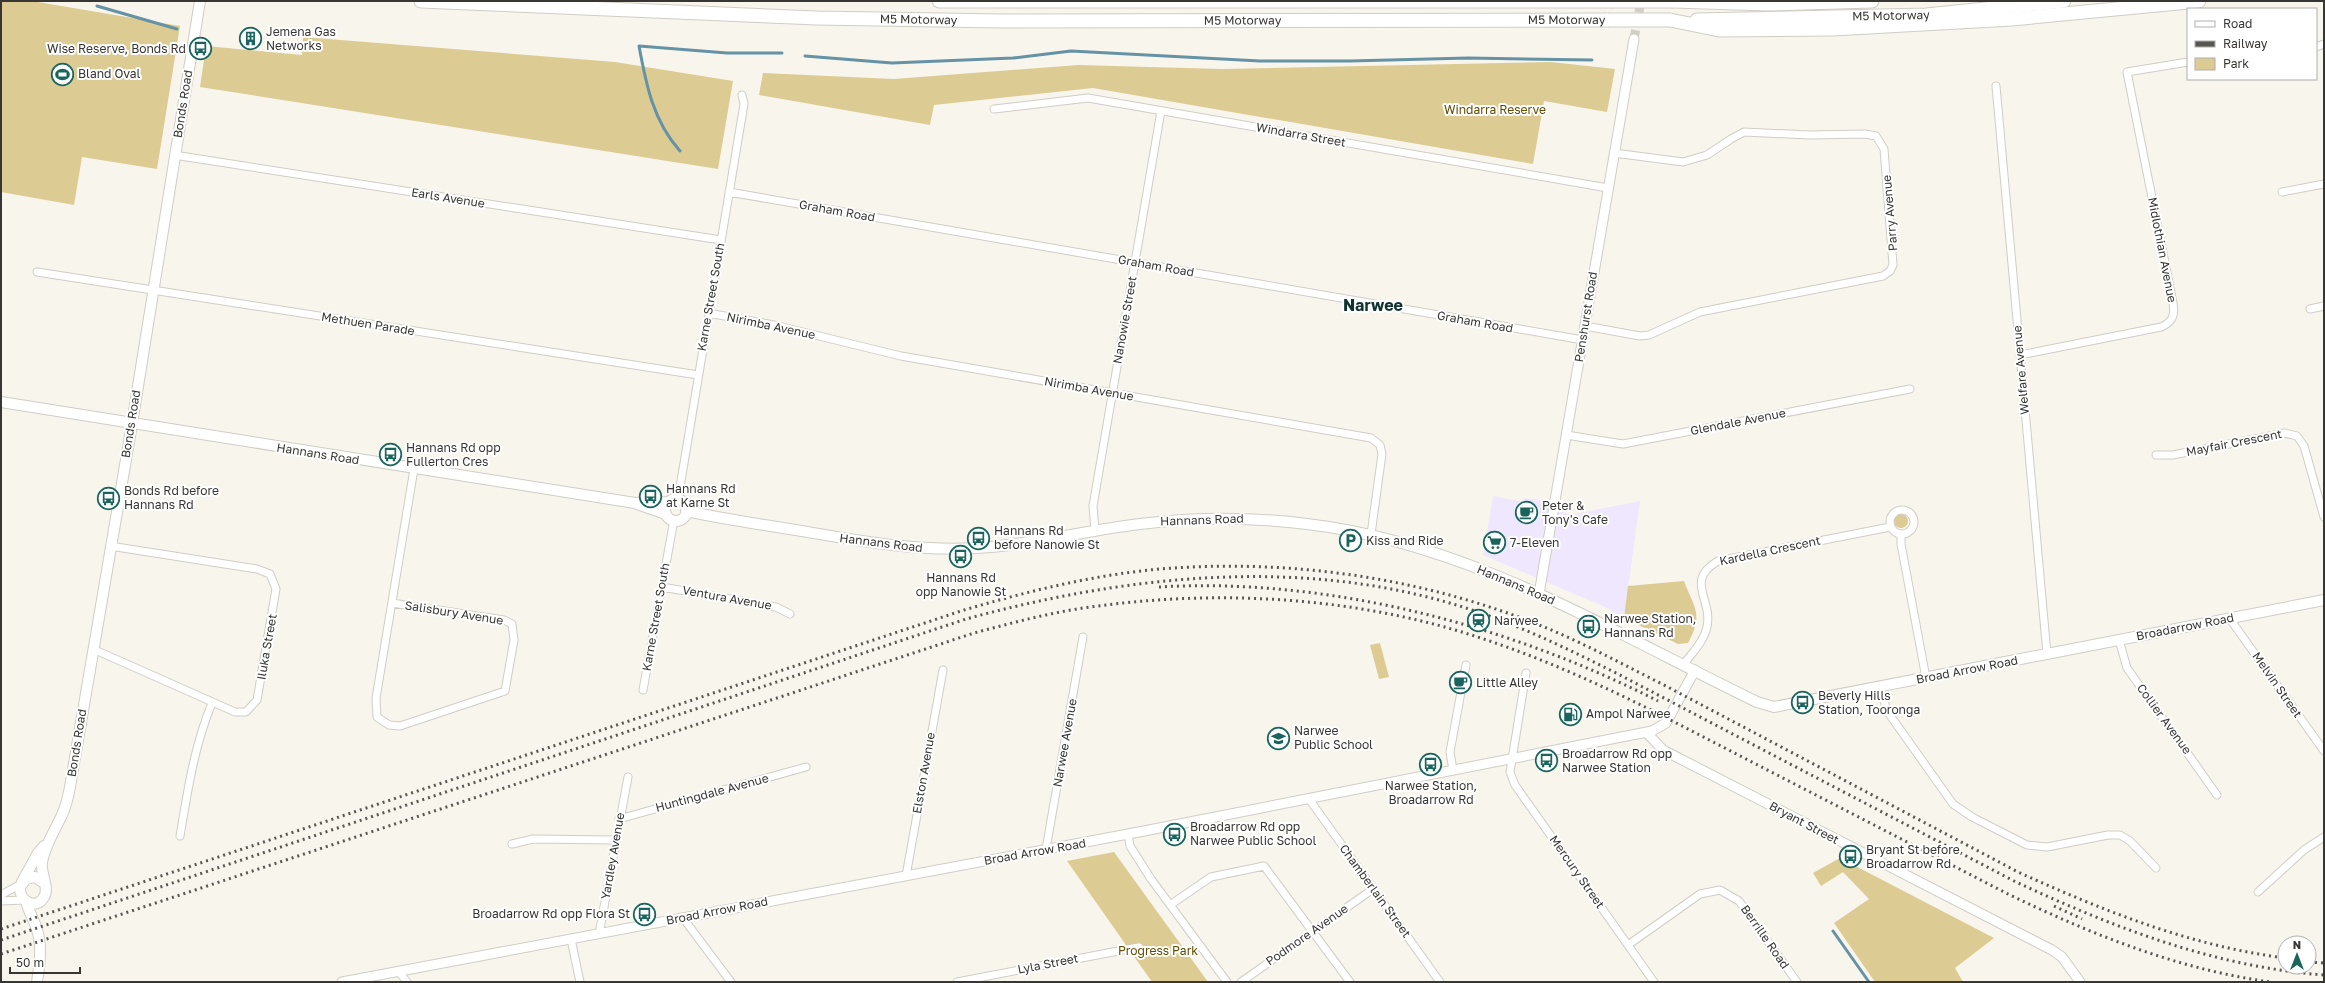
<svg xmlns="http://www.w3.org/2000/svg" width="2325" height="983" font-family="'Golos Text',sans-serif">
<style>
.commercial{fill:#eee7fd}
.green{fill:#ddcb94}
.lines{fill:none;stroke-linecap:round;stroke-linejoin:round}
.stream{stroke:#6592a5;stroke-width:3}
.tertiary-tunnel{stroke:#d1cfc8;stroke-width:9;stroke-dasharray:9 4.5;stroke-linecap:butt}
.minor-casing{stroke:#d0cdc5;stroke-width:9}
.tertiary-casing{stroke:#d0cdc5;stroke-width:11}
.secondary-casing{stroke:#d0cdc5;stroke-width:12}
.motorway-casing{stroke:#d0cdc5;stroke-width:15}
.minor{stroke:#fff;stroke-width:7}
.tertiary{stroke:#fff;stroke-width:9}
.secondary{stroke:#fff;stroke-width:10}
.motorway{stroke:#fff;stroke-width:13}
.rail{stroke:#575652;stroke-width:3;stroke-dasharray:2 4;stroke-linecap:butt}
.motorway-bridge-casing{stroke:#d0cdc5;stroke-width:15;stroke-linecap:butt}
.motorway-bridge{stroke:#fff;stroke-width:13}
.labels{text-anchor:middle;stroke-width:4;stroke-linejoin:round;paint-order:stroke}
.street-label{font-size:12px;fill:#373633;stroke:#fff}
.poi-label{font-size:12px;fill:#373633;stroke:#fff;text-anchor:start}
.park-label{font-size:12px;fill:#604d03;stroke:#fff}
.district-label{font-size:16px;font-weight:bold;fill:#113330;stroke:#fff}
</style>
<rect width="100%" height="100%" fill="#f8f5ed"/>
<!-- commercial -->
<path class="commercial" d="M1493,496L1523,502L1524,498L1541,500L1569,515L1640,501L1624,618L1603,606L1483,555Z"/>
<!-- green -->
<path class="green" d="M1,1H32L180,26L157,169L82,157L74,205L1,192Z
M303,37L615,62L733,81L718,169L200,87L206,46L302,55Z
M1551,62L1615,69L1607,112L1544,101L1533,164L1093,88L934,105L930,125L759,95L763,73L894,79L1078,65L1222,69Z
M1894 521a7 7 0 1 1 14 0a7 7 0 1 1-14 0Z
M1684,581C1694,608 1704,614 1688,643L1678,644L1624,618L1628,586Z
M1380,643L1389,677L1379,679L1370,645Z
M1114,852L1208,982H1152L1067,861Z
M1840,858L1994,938L1955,968L1963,982H1875L1834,923L1869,899L1843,872L1821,886L1813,873Z"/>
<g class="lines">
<!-- stream -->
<path class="stream" d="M97,6L177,29
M805,56L892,63L1013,58L1071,51L1260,61H1350L1468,58L1592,60
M680,151C653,121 646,84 639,46L727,53H782
M1833,931L1869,982"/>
<!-- tertiary-tunnel -->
<path class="tertiary-tunnel" d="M1634,39L1641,1"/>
<defs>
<path id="minor" d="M2316,47L2324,44
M1996,86L2047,654
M994,109L1088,98L1608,188
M174,155L721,240
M729,192L1583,340
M2282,192L2324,184
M37,272L698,375
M2310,309L2324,306
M708,313L774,325L901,356L1371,438L1380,445L1382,454L1371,534
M1585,326L1640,336L1649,335L1700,312L1883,276L1890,271L1893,265L1884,149L1876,136L1865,134L1810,135L1744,132L1731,139L1707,155L1683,162L1614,153
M2020,355L2161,327C2173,322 2175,315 2173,303L2127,72L2188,62
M1566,435L1623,444L1910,389
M2156,455H2173L2285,433L2297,436L2304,446L2324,517
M678,499L744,104L742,95
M1890 522a12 12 0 1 1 24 0a12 12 0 1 1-24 0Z
M1095,530L1093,506L1161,111
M1901,534V544L1926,678
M662,587L776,607L790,614
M392,603L504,620L512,624L514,640L505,691L400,726L389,725L377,717L376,698L414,469
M2230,619L2324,751
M2119,640L2127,668L2217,795
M93,649L235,712H246L257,700L276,589L270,574L257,569L110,546
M1684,664C1692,653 1704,641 1707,627C1713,599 1684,581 1718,561L1890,527
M1526,673L1510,772L1515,785L1654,982
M1880,687L1887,711L1953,804L1972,817L2027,845L2047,847L2108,835H2120L2130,841L2156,868
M643,690L674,520
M1453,770L1450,752L1466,665
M1309,799L1440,982
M619,819L806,767
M1128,834L1130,846L1151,879L1227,982
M180,836C188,789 194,747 212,703
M512,844L533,839L615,840
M1046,849L1083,637
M906,876L943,670
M2258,892L2304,850L2324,837
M1,895L21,884
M1,901L24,900
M1170,905L1211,877L1264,866L1350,982
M683,918L731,982
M599,934L628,777
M571,939L580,982
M1628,945L1700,894L1720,890L1739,901L1797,982
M399,972L407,982
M957,982L1139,947
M1241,982L1373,889"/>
<path id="tertiary" d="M1539,594L1634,39
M1646,732L1663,750L2052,950L2062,957L2080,982
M342,982L1144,831L1652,731L1666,723L1695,670"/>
<path id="secondary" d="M1,402L635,503L668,502
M665 510a11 11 0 1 1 22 0a11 11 0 1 1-22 0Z
M637,504L666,514
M686,511C725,519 763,525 802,531C865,542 927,553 991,547C1041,542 1090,530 1140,524C1195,517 1251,517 1307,524C1470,543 1612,632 1757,702L1774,707L2324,600
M22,882L38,853L44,846
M44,883L35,877L26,879L20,887C19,901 36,911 44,897C50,888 40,873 42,862C45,845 54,832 61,817C66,807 68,798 70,787L130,436L200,1
M26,901C28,910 32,916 35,924C43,944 40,962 37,982"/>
<g id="motorway">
<path id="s1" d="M421,1L817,18L1002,21L1608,20"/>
<path d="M939,1H1611"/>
<path d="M1673,1L1768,4L1872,1"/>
<path d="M1670,20L1719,30L1833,29L2012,19L2199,1"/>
<path id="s2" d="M1697,20L1926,15L2064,1"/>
</g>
</defs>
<!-- minor casing -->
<use href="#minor" class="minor-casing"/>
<!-- tertiary casing -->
<use href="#tertiary" class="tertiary-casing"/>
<!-- secondary casing -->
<use href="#secondary" class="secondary-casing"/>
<!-- motorway casing -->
<use href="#motorway" class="motorway-casing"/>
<!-- minor -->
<use href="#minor" class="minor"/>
<!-- tertiary -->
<use href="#tertiary" class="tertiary"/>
<!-- secondary -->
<use href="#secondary" class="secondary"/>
<!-- motorway -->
<use href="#motorway" class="motorway"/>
<!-- rail -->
<path class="rail" d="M1159,587C1327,577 1509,625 1658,701
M2054,906L2082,919
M1,929L964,610C1029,591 1093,575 1160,569C1294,558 1433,579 1556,632C1593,648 1628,667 1664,685L2018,872C2104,911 2191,946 2285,958
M1,940L966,619C1123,576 1295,557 1453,604C1511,621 1564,647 1618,674L2014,881C2112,927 2215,967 2324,975
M1,954L974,633C1015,622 1056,611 1098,606C1211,591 1330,596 1441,626C1514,646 1585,677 1653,711L2008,894C2091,934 2177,969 2270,982
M2309,962L2324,963"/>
<defs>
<path id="motorway-bridge" d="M1611,1H1673
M1608,20H1670"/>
</defs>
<!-- motorway-bridge casing -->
<use href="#motorway-bridge" class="motorway-bridge-casing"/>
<!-- motorway-bridge -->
<use href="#motorway-bridge" class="motorway-bridge"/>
</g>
<!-- icons -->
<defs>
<symbol id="building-ring" viewBox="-11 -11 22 22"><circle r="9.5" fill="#fff" stroke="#19645d" stroke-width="1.5"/><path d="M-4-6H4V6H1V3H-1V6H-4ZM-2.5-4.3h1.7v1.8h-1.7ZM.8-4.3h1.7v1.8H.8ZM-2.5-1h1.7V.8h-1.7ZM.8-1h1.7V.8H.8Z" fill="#19645d"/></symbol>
<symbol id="bus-ring" viewBox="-11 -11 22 22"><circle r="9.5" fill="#fff" stroke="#19645d" stroke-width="1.5"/><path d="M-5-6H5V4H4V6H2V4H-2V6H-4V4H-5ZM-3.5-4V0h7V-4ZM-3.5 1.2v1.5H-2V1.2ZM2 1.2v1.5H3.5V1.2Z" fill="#19645d"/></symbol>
<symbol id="stadium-ring" viewBox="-11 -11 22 22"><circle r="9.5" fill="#fff" stroke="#19645d" stroke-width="1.5"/><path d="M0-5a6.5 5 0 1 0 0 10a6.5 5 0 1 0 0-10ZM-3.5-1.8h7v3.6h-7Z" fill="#19645d"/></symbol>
<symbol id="cafe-ring" viewBox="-11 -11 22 22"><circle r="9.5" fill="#fff" stroke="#19645d" stroke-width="1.5"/><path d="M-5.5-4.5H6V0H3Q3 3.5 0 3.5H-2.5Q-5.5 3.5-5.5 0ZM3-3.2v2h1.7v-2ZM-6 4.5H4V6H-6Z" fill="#19645d"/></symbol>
<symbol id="parking-ring" viewBox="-11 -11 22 22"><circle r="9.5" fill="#fff" stroke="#19645d" stroke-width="1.5"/><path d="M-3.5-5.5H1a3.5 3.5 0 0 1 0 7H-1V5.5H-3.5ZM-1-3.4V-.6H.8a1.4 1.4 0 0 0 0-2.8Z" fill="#19645d"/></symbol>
<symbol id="supermarket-ring" viewBox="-11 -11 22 22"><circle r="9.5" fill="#fff" stroke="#19645d" stroke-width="1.5"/><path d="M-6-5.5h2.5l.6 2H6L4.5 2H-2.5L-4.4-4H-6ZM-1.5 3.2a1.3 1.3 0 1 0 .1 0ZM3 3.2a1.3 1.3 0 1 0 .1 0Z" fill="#19645d"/></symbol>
<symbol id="station-ring" viewBox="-11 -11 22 22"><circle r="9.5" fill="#fff" stroke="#19645d" stroke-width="1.5"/><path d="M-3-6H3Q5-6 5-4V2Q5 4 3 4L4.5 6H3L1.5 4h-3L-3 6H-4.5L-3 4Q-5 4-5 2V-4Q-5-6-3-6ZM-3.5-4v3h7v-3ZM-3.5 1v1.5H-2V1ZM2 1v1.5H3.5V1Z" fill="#19645d"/></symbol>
<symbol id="fuel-ring" viewBox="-11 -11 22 22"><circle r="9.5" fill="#fff" stroke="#19645d" stroke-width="1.5"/><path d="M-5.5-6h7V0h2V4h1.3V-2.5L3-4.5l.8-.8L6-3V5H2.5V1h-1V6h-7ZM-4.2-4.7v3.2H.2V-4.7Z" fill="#19645d"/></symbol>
<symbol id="school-ring" viewBox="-11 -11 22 22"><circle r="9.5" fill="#fff" stroke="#19645d" stroke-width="1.5"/><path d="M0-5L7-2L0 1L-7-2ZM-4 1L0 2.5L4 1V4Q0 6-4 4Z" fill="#19645d"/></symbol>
</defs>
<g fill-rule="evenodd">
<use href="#building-ring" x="238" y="26" width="25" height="25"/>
<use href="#bus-ring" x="188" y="36" width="25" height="25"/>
<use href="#stadium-ring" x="50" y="62" width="25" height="25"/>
<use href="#bus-ring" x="378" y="442" width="25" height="25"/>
<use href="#bus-ring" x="638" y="484" width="25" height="25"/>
<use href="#bus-ring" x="96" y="486" width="25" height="25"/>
<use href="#cafe-ring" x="1514" y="500" width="25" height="25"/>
<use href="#bus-ring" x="966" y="526" width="25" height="25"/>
<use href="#parking-ring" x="1338" y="528" width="25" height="25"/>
<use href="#supermarket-ring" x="1482" y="530" width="25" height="25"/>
<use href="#bus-ring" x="948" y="544" width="25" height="25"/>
<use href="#station-ring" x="1466" y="608" width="25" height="25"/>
<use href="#bus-ring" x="1576" y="614" width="25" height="25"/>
<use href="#cafe-ring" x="1448" y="670" width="25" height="25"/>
<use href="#bus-ring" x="1790" y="690" width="25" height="25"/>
<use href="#fuel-ring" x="1558" y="702" width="25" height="25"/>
<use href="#school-ring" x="1266" y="726" width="25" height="25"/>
<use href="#bus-ring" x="1534" y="748" width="25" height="25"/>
<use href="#bus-ring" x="1418" y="752" width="25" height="25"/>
<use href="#bus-ring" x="1162" y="822" width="25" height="25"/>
<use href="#bus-ring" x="1838" y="844" width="25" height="25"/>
<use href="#bus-ring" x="632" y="902" width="25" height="25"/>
</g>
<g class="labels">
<!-- street labels -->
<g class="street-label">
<text dy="4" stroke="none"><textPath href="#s2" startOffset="194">M5 Motorway</textPath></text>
<text dy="4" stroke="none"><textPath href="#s1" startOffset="822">M5 Motorway</textPath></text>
<text dy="4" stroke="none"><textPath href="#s1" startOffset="498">M5 Motorway</textPath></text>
<text dy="4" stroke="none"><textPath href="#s1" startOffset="1146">M5 Motorway</textPath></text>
<text transform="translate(183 104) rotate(-81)" y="4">Bonds Road</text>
<text transform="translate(1301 135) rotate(10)" y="4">Windarra Street</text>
<text transform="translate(448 198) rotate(9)" y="4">Earls Avenue</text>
<text transform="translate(837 211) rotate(10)" y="4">Graham Road</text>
<text transform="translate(1890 213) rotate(-95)" y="4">Parry Avenue</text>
<text transform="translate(2162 250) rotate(79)" y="4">Midlothian Avenue</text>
<text transform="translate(1156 266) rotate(10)" y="4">Graham Road</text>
<text transform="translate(711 297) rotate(-80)" y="4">Karne Street South</text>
<text transform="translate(1586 317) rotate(-81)" y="4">Penshurst Road</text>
<text transform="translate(1125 320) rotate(-80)" y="4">Nanowie Street</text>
<text transform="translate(1475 322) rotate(10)" y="4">Graham Road</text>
<text transform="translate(368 324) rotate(9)" y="4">Methuen Parade</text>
<text transform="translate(771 326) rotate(12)" y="4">Nirimba Avenue</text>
<text transform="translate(2021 370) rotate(-95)" y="4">Welfare Avenue</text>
<text transform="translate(1089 389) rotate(10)" y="4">Nirimba Avenue</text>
<text transform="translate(1738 422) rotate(-11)" y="4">Glendale Avenue</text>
<text transform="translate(131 424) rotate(-81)" y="4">Bonds Road</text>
<text transform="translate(2234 443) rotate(-11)" y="4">Mayfair Crescent</text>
<text transform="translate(318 454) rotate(9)" y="4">Hannans Road</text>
<text transform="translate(1202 520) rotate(-2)" y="4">Hannans Road</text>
<text transform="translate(881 543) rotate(7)" y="4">Hannans Road</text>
<text transform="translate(1770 551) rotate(-12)" y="4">Kardella Crescent</text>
<text transform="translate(1516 585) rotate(23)" y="4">Hannans Road</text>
<text transform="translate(727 598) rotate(10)" y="4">Ventura Avenue</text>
<text transform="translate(454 613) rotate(9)" y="4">Salisbury Avenue</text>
<text transform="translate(656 617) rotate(-80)" y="4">Karne Street South</text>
<text transform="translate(2185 627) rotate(-11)" y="4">Broadarrow Road</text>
<text transform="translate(267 647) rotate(-80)" y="4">Iluka Street</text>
<text transform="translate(1967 670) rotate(-11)" y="4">Broad Arrow Road</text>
<text transform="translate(2277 685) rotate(55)" y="4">Melvin Street</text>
<text transform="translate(2164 719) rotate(54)" y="4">Collier Avenue</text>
<text transform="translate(77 743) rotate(-81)" y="4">Bonds Road</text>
<text transform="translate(1065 743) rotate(-80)" y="4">Narwee Avenue</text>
<text transform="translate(924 773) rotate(-80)" y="4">Elston Avenue</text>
<text transform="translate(712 793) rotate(-15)" y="4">Huntingdale Avenue</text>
<text transform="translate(1804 823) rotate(28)" y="4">Bryant Street</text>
<text transform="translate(1035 852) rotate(-10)" y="4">Broad Arrow Road</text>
<text transform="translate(613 856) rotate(-80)" y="4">Yardley Avenue</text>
<text transform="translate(1577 872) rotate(55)" y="4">Mercury Street</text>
<text transform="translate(1375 891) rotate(54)" y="4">Chamberlain Street</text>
<text transform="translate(717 911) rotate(-11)" y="4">Broad Arrow Road</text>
<text transform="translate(1307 935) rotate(-35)" y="4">Podmore Avenue</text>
<text transform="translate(1765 937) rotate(55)" y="4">Berrille Road</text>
<text transform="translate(1048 964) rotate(-11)" y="4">Lyla Street</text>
</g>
<!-- poi labels -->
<g class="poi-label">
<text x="266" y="36">Jemena Gas<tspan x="266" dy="14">Networks</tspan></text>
<text x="186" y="53" text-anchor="end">Wise Reserve, Bonds Rd</text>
<text x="78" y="78">Bland Oval</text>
<text x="406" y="452">Hannans Rd opp<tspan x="406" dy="14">Fullerton Cres</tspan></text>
<text x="666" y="493">Hannans Rd<tspan x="666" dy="14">at Karne St</tspan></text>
<text x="124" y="495">Bonds Rd before<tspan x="124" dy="14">Hannans Rd</tspan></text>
<text x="1542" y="510">Peter &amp;<tspan x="1542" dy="14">Tony's Cafe</tspan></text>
<text x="994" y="535">Hannans Rd<tspan x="994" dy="14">before Nanowie St</tspan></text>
<text x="1366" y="545">Kiss and Ride</text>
<text x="1510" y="547">7-Eleven</text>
<text x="961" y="582" text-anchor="middle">Hannans Rd<tspan x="961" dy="14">opp Nanowie St</tspan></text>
<text x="1604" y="623">Narwee Station,<tspan x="1604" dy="14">Hannans Rd</tspan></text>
<text x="1494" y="625">Narwee</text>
<text x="1476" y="687">Little Alley</text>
<text x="1818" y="700">Beverly Hills<tspan x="1818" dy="14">Station, Tooronga</tspan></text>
<text x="1586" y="718">Ampol Narwee</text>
<text x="1294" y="735">Narwee<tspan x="1294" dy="14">Public School</tspan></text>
<text x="1562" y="758">Broadarrow Rd opp<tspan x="1562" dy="14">Narwee Station</tspan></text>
<text x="1431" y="790" text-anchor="middle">Narwee Station,<tspan x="1431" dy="14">Broadarrow Rd</tspan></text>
<text x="1190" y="831">Broadarrow Rd opp<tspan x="1190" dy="14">Narwee Public School</tspan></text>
<text x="1866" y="854">Bryant St before<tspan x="1866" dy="14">Broadarrow Rd</tspan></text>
<text x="630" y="918" text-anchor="end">Broadarrow Rd opp Flora St</text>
</g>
<!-- park labels -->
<g class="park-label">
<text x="1495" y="114">Windarra Reserve</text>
<text x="1158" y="955">Progress Park</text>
</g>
<!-- district labels -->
<g class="district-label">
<text x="1373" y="311">Narwee</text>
</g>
</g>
<!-- border -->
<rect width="2325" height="983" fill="none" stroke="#373633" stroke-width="4"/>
<!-- legend -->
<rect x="2187" y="8" width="130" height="72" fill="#ffffff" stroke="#afafad"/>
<rect x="2195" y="21" width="20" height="6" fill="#ffffff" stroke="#afafad"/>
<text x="2223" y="28" font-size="12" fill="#373633">Road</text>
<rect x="2195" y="41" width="20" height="6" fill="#575652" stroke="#afafad"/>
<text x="2223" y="48" font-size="12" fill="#373633">Railway</text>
<rect x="2195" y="58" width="20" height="12" fill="#ddcb94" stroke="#afafad"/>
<text x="2223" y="68" font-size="12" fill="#373633">Park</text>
<!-- north arrow -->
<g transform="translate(2297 955)"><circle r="19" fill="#ffffff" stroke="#afafad"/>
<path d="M0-3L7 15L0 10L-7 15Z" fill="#19645d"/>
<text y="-6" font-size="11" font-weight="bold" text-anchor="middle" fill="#373633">N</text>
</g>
<!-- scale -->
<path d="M10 967v6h70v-6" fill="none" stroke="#373633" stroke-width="2"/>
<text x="16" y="967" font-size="12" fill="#373633" stroke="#ffffff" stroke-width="3" paint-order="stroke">50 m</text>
</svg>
